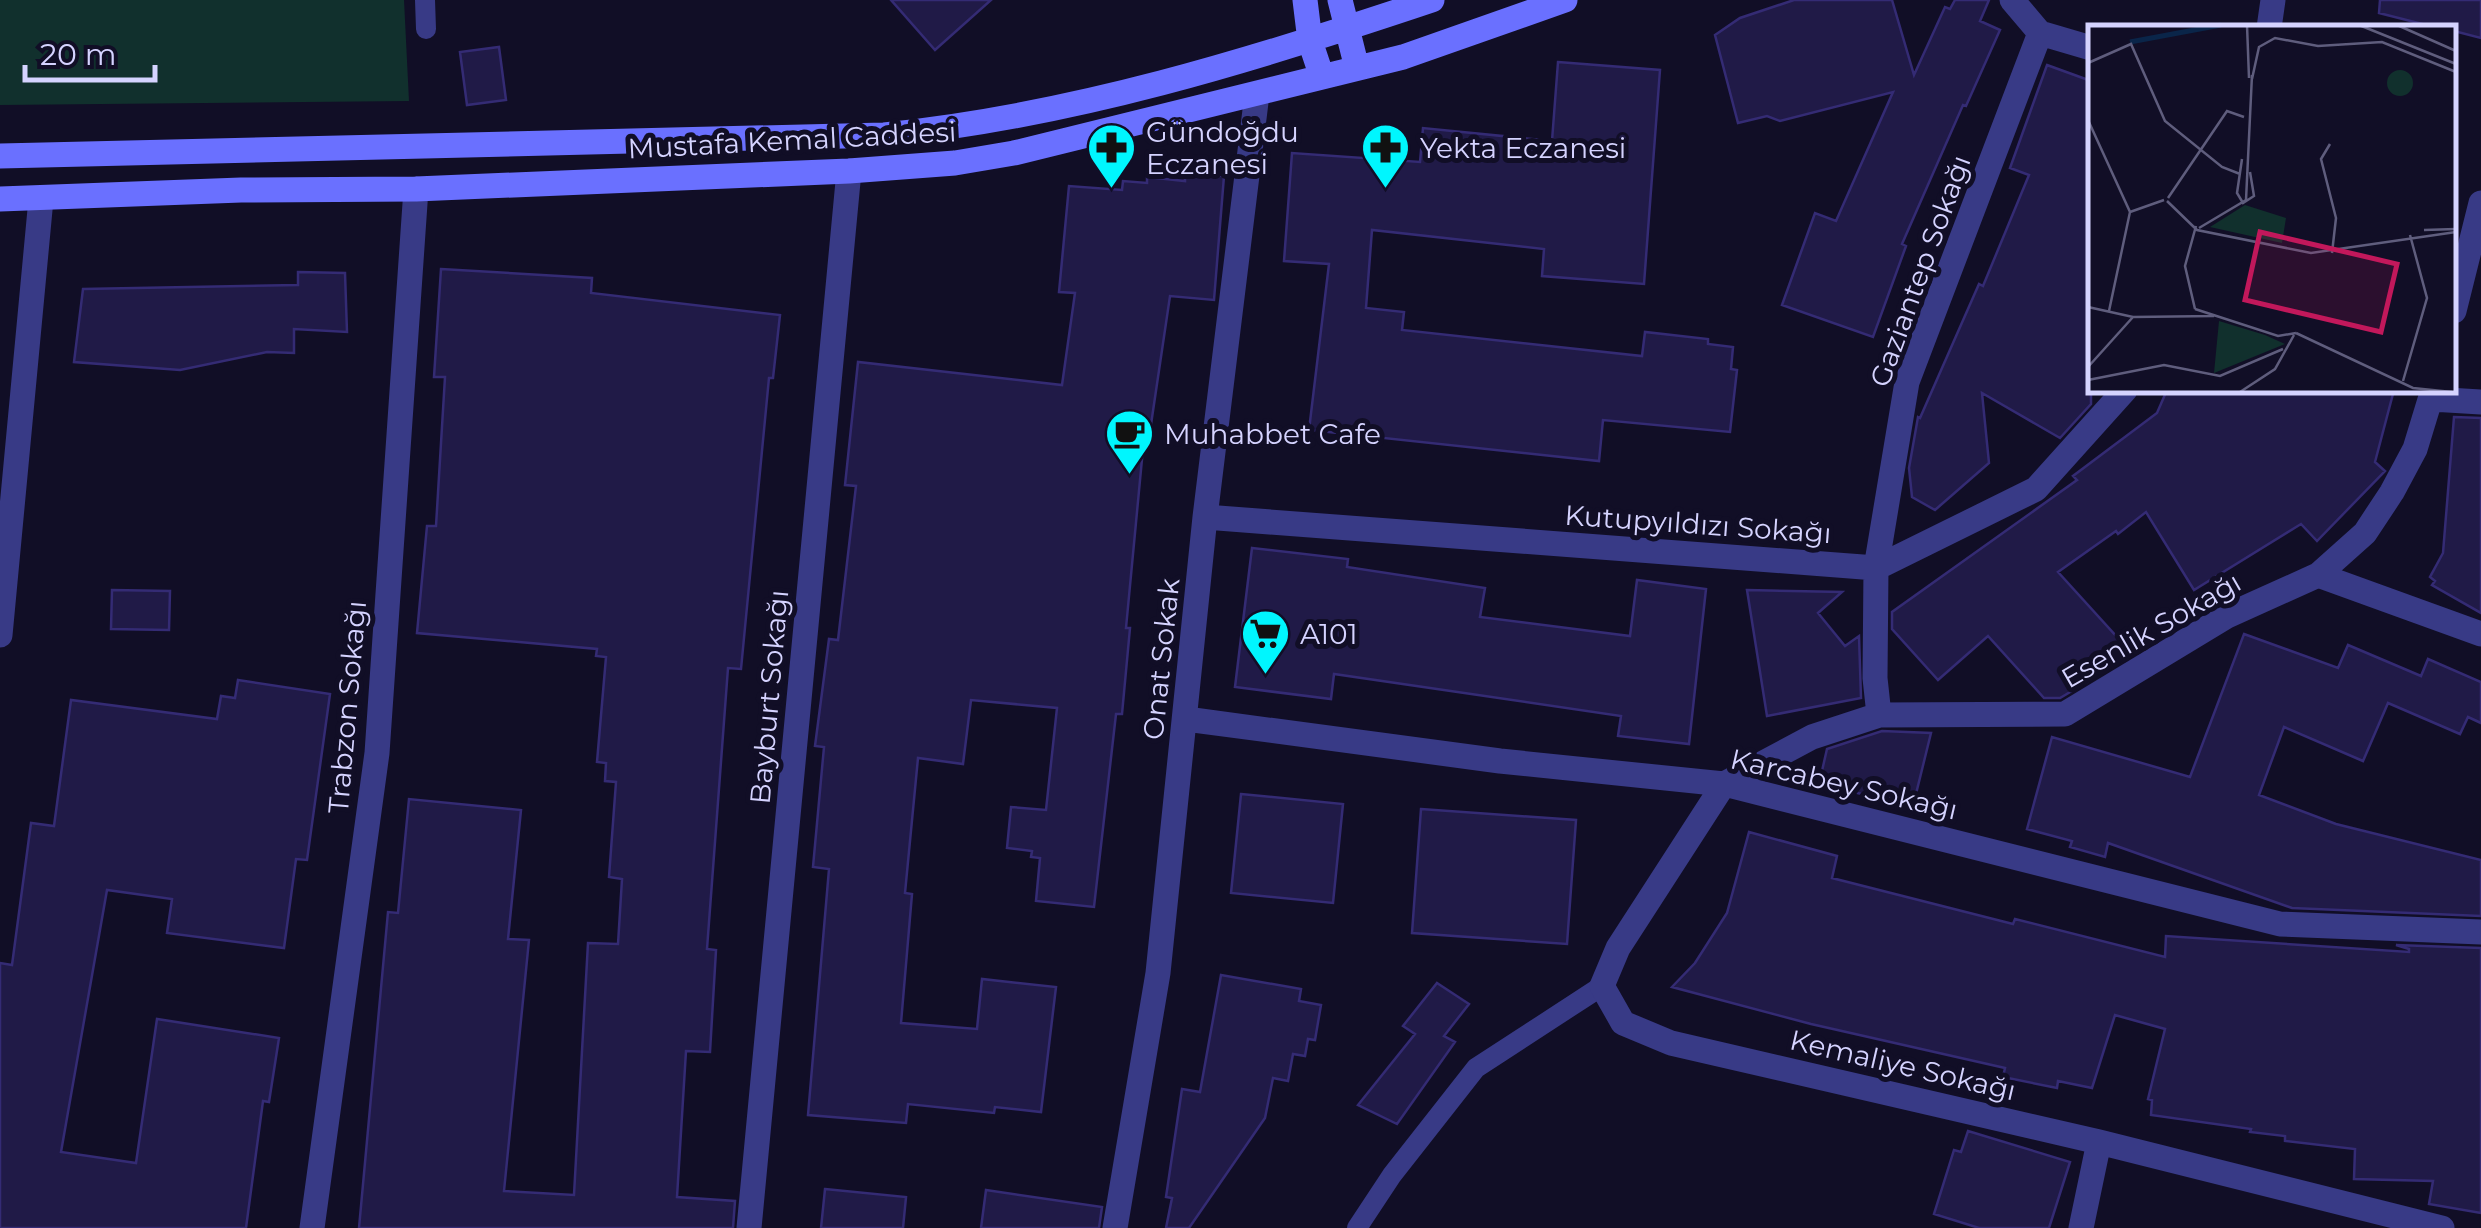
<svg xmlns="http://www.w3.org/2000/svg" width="2481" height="1228" font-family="Montserrat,sans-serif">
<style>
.green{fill:#11302d}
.building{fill:#201a47;stroke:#342b74;stroke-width:2.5}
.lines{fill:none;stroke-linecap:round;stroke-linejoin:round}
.lane{stroke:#383a86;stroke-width:20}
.street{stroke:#383a86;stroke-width:25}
.secondary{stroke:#6a70ff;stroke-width:25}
.labels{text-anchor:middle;stroke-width:10;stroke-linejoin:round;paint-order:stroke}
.poi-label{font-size:28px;fill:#d5d3ff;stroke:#110e26;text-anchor:start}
.street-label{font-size:28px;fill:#d5d3ff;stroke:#110e26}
.inset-river{fill:none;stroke:#0a2549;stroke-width:5}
.inset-road{fill:none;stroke:#5f5d7d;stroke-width:2.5}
.view{fill:#c2185b;fill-opacity:0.15;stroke:#c2185b;stroke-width:5}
.inset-edge{fill:none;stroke:#d5d3ff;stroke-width:5}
</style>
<rect width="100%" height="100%" fill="#110e26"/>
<!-- green -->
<path class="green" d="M0,0H404L409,101L0,105Z"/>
<!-- building -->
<path class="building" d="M891,0H991L935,50Z
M1794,0H1892L1914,75L1945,7L1950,9L1955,0H1989L1980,21L2000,30L1966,106L1963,105L1902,244L1906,246L1873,337L1782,305L1815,213L1836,221L1893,92L1780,121L1767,116L1738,123L1715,35L1740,18Z
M2380,0H2481V38L2454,31V28H2438L2379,13Z
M499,47L506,100L467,105L460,52Z
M1558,62L1660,70L1644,284L1542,276L1544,249L1372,230L1366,308L1404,312L1402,330L1642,356L1645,332L1708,339V344L1733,347L1731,369L1737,370L1730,432L1603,420L1599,461L1309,430L1329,264L1284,261L1292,153L1420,162L1423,128L1552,141Z
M2047,65L2091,81V404L2060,438L1982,393L1989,463L1935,510L1912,497L1909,468L1918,417L1920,418L1979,284L1983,286L2029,175L2010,168Z
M1185,172L1224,176L1214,300L1170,296L1149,438H1144L1126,628H1130L1122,714H1116L1094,907L1036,901L1040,858L1031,857L1032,851L1007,848L1011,807L1046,810L1057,708L971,700L963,764L918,758L905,893L912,894L901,1023L977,1029L982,979L1056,987L1041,1112L995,1107L994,1113L908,1104L906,1123L808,1115L829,869L813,867L824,747L815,746L829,639L838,640L856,486L845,485L858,362L1062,385L1075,293L1059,292L1069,186L1122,190L1123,181L1147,183V177L1185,181Z
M441,269L592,278L591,293L780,315L773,378H769L741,669L728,668L707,949L716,950L710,1052L686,1051L677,1197L735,1201L733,1228H359L388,912L398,913L409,799L521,810L508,939L529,940L504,1191L574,1195L588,943L618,944L622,879L609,877L616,782L605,781L606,763L597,762L606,657L596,656L597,649L417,633L427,526H436L445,377H434Z
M298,272L345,273L347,332L294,329V353L267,352L180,370L74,362L83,289L298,285Z
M2167,390H2394L2375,462L2385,471L2317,541L2301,524L2194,590L2146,512L2118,534L2116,531L2058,572L2126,647L2087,682L2060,698H2044L1988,636L1938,680L1892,629V612L2077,480L2073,476L2157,413Z
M2454,417L2481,418V613L2432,585L2435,581L2430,577L2443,553Z
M1252,548L1348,559L1347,567L1485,588L1480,617L1630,636L1637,580L1706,589L1689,744L1618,736L1621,716L1334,674L1331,699L1235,687Z
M112,590L170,591L169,630L111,629Z
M1747,590L1842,592L1818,613L1845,646L1859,636L1861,698L1767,716Z
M2244,634L2338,668L2348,645L2421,676L2428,659L2481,682V723L2468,717L2460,734L2388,703L2363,761L2284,727L2259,795L2336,824L2481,860V916L2292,908L2108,843L2105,857L2070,847L2072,841L2027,829L2052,737L2190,777Z
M238,680L330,694L307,860L296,859L284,948L167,933L172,899L107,890L61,1152L136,1163L157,1019L279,1038L269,1102L263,1101L246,1228H0V963L12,965L31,823L54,826L71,700L217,719L221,696L235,698Z
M1882,731L1931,733L1913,806L1819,784L1827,749Z
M1241,794L1343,804L1333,903L1231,893Z
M1421,809L1576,820L1567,944L1412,933Z
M1749,832L1837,856L1832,878L2013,924L2015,919L2165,957L2166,936L2409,952V949L2396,945L2481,948V1213L2429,1204L2433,1181L2354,1179L2355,1149L2285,1141V1136L2250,1132L2251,1129L2151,1115L2152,1100L2148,1099L2165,1029L2115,1015L2092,1088L2058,1081L2057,1088L2003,1077L2005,1068L1811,1024L1672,987L1695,963L1727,913Z
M1221,975L1301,989L1299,1001L1321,1005L1315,1040L1308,1039L1305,1056L1293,1054L1288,1081L1273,1078L1265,1118L1189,1228H1166L1172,1198L1166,1197L1182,1089L1200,1092Z
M1437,983L1469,1004L1444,1036L1455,1042L1397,1124L1358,1105L1415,1034L1403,1026Z
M1968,1131L2070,1162L2049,1228H1979L1934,1214L1954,1150L1961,1152Z
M825,1189L906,1197L903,1228H821Z
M986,1190L1102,1207L1099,1228H981Z"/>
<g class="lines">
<!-- lane -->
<path class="lane" d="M425,0L426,29
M1357,1228L1392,1175L1476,1068L1602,986"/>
<!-- street -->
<path class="street" d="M2012,0L2040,33L2091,48
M2269,28L2273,0
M2454,311L2481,203
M2433,390L2415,449L2392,492L2365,533L2318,575L2227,616L2065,714L1879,715L1812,737L1724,784L1618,948L1602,986L1623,1023L1671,1043L2099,1142L2442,1228
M2431,399L2481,402
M1205,517L1876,568L2036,489L2125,390
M2318,575L2481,634
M0,635L41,199
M1879,715L1875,678L1876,568L1907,382L2040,33
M1186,719L1500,761L1724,784L2280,924L2481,932
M312,1228L377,753L416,189
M749,1228L849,171
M1115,1228L1158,973L1205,517L1257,94
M2081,1228L2099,1142"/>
<!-- secondary -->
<path class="secondary" d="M1305,0L1310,41L1322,77
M1340,0L1357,68
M0,156L884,135C1072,116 1253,60 1432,0
M0,199L241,190L416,189L849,171L955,163L1014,153L1403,57L1565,0"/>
</g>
<!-- icons -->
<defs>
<symbol id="pharmacy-pin" viewBox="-11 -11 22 30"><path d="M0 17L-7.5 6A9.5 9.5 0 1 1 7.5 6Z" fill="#00f6fe" stroke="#110e26"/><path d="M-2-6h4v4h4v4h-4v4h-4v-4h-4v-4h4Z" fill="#111"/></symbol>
<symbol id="cafe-pin" viewBox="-11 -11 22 30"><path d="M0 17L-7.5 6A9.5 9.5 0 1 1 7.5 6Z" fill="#00f6fe" stroke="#110e26"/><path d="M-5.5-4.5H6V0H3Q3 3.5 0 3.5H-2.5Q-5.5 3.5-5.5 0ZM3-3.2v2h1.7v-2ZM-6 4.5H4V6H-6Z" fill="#111"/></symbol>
<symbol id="supermarket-pin" viewBox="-11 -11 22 30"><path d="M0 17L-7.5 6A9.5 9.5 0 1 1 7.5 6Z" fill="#00f6fe" stroke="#110e26"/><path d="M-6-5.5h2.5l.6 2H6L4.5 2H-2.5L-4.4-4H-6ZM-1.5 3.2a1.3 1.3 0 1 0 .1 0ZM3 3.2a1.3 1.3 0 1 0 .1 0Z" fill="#111"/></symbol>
</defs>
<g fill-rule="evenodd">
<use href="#pharmacy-pin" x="1084" y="120" width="55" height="75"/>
<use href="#pharmacy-pin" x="1358" y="120" width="55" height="75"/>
<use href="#cafe-pin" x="1102" y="406" width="55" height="75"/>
<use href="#supermarket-pin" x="1238" y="606" width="55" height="75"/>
</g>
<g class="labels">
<!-- poi labels -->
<g class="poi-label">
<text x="1146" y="142">Gündoğdu<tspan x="1146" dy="32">Eczanesi</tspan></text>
<text x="1420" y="158">Yekta Eczanesi</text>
<text x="1164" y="444">Muhabbet Cafe</text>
<text x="1300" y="644">A101</text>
</g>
<!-- street labels -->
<g class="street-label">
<text transform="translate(792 140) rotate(-3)" y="10">Mustafa Kemal Caddesi</text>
<text transform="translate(1920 271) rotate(-70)" y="10">Gaziantep Sokağı</text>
<text transform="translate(1698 524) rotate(4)" y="10">Kutupyıldızı Sokağı</text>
<text transform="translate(2151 630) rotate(-30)" y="10">Esenlik Sokağı</text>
<text transform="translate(1161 659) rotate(-84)" y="10">Onat Sokak</text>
<text transform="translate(769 697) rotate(-85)" y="10">Bayburt Sokağı</text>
<text transform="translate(347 707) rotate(-85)" y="10">Trabzon Sokağı</text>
<text transform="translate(1844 784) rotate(13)" y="10">Karcabey Sokağı</text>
<text transform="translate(1903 1065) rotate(13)" y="10">Kemaliye Sokağı</text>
</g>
</g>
<!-- overview -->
<g transform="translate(2088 25)">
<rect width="368" height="368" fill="#110e26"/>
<path d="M299 58a13 13 0 1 1 26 0a13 13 0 1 1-26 0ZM157,180L198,193L194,218L122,202ZM131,296L177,310L197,319L126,348Z" fill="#11302d"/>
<path class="inset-river" d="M42,17L133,0"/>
<path class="inset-road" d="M159,0L161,53M271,0L368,39M309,0L368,26M0,38L43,19L77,96L134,142L152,149M164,54L171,22L187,13L230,21L294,17L368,47M0,95L42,187L21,286M242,119L233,134L248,193L244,228M154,134L149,168L155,178L166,171L162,147M80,173L139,86L156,92M79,176L109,205L223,228L368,207M42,187L76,175M111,203L158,175L164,50M336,205L368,204M0,282L45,292L126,291M107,284L190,311L208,308M107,284L97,241L108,201M208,308L325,363L364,367M0,342L45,292M0,355L76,340L132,351L195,324M315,356L339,273L322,210M152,367L187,344L206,310"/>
<path class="view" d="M172,207L309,239L293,307L157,275Z"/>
<rect width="368" height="368" class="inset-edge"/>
</g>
<!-- scale -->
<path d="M25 65v15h130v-15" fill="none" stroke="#d5d3ff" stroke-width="5"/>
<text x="40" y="65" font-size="30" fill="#d5d3ff" stroke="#110e26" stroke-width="8" paint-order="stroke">20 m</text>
</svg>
